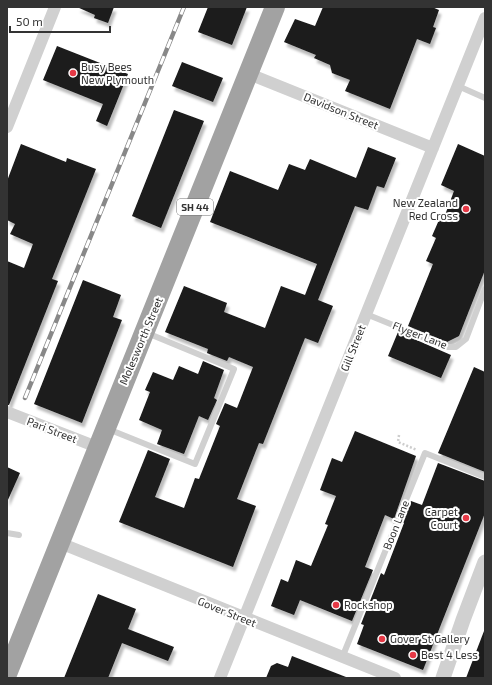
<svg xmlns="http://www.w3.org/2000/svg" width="492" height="685" font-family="'Exo 2',sans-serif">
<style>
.building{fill:#1a1a1a;filter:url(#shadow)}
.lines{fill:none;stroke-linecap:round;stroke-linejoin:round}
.path{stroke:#cdcdcd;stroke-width:2.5;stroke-dasharray:2 2;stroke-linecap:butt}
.service{stroke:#d0d0d0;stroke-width:6}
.minor{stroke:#d0d0d0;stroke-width:12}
.tertiary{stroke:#d0d0d0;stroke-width:15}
.trunk{stroke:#a2a2a2;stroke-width:20}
.rail-casing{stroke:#888;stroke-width:4.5}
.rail{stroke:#fff;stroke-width:3;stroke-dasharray:9;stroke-linecap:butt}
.poi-dot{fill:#e63946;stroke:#fff;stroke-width:1.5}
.labels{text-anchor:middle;stroke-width:4;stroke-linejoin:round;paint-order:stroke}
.shield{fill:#fff;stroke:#707070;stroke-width:1}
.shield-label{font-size:10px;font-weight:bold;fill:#333}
.poi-label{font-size:11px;fill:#333;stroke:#fff;text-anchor:start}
.street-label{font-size:11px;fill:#333;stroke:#fff}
</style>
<defs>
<filter id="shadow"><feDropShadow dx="2.5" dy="4.5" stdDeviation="1" flood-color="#0004"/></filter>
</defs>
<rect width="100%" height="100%" fill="#fff"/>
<!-- building -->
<path class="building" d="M77,7H114L108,23L94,18L95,15Z
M208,7H247L232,45L198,32Z
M323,7H432L439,10L433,27L436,28L430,44L417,39L390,109L345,91L350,80L332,73L330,65L314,58L316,55L284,42L295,19L315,26Z
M57,46L128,74L107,126L96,121L103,104L43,80Z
M182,62L223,78L213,102L172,86Z
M174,110L204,121L161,228L132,216Z
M21,144L66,162L67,158L96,169L52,279L58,281L9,405H7V261L24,268L33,244L10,234L15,224L7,220V181Z
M458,144L485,156V270L459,336L447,342L408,326L433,264L426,261L436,238L432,236L442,213L445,215L454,191L441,185Z
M368,147L396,158L384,188L377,186L368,210L355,206L318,300L333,306L318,343L305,338L263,444L259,443L237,499L256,506L233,567L119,522L148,450L170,459L155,497L184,508L195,478L199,479L220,426L216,424L225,403L237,408L253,367L229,357L227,361L207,353L208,349L165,332L184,286L227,303L224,312L265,328L281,286L305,295L317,264L210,222L230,171L278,190L289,164L305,170L310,159L356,178Z
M83,280L121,295L113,317L122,320L82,423L34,404Z
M398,332L451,355L441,378L388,356Z
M203,361L224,370L214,398L217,400L208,420L199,416L184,454L157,444L162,430L139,420L150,392L145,390L153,372L173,380L179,366L198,374Z
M474,367L485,372V472L438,453Z
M355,431L416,456L394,519L385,515L365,567L373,570L352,621L300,600L294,615L271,606L281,579L288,582L296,560L311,566L328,525L325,524L336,496L320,490L332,458L342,462Z
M438,463L485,481V513L423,670L357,644L364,625L361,624L381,573L384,575L404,523L402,522L411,501L422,505Z
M7,467L20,473L7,502Z
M98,594L136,609L128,629L174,647L168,661L122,643L108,678H64Z
M484,631L485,678H466Z
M292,656L346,677V678H266L271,666L277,663L288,667Z"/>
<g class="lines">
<!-- path -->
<path class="path" d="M399,435L398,442L417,450"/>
<!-- service -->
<path class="service" d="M458,86L485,98
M366,314L447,347H456L466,339L485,289
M108,429L195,464L234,369L147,333
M7,533L19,535
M342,658L425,453L485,477"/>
<!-- minor -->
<path class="minor" d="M249,74L433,148
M7,127L55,7
M7,412L97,447
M60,543L395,678
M220,678L485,18"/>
<!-- tertiary -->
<path class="tertiary" d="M443,678L463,620L485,562"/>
<!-- trunk -->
<path class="trunk" d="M7,674L275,7"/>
<defs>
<path id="rail" d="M25,398L184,7"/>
</defs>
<!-- rail casing -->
<use href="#rail" class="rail-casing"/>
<!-- rail -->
<use href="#rail" class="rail"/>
</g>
<!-- markers -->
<g class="poi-dot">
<circle cx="73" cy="73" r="4"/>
<circle cx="466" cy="209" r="4"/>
<circle cx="466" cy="518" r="4"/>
<circle cx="336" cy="605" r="4"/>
<circle cx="382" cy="639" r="4"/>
<circle cx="413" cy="655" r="4"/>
</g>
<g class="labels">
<!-- shield labels -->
<rect class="shield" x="177" y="199" width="36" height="16" rx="3"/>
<g class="shield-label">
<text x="195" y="211">SH 44</text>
</g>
<!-- poi labels -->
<g class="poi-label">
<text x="81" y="71">Busy Bees<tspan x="81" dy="13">New Plymouth</tspan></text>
<text x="458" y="207" text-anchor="end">New Zealand<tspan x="458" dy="13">Red Cross</tspan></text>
<text x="458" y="516" text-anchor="end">Carpet<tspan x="458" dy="13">Court</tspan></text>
<text x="344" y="609">Rockshop</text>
<text x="390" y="643">Gover St Gallery</text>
<text x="421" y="659">Best 4 Less</text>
</g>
<!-- street labels -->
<g class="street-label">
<text transform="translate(341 111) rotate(22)" y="4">Davidson Street</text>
<text transform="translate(420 335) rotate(21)" y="4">Flyger Lane</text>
<text transform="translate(141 341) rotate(-67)" y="4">Molesworth Street</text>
<text transform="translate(353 348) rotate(-68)" y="4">Gill Street</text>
<text transform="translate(52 430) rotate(21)" y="4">Pari Street</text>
<text transform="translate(396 525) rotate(-68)" y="4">Boon Lane</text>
<text transform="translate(227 612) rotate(22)" y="4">Gover Street</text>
</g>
</g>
<!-- border -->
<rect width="492" height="685" fill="none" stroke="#333333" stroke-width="16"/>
<!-- scale -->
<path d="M10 26v6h100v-6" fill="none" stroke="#333333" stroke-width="2"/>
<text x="16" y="26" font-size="12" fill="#333333" stroke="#ffffff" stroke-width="3" paint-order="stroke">50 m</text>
</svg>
